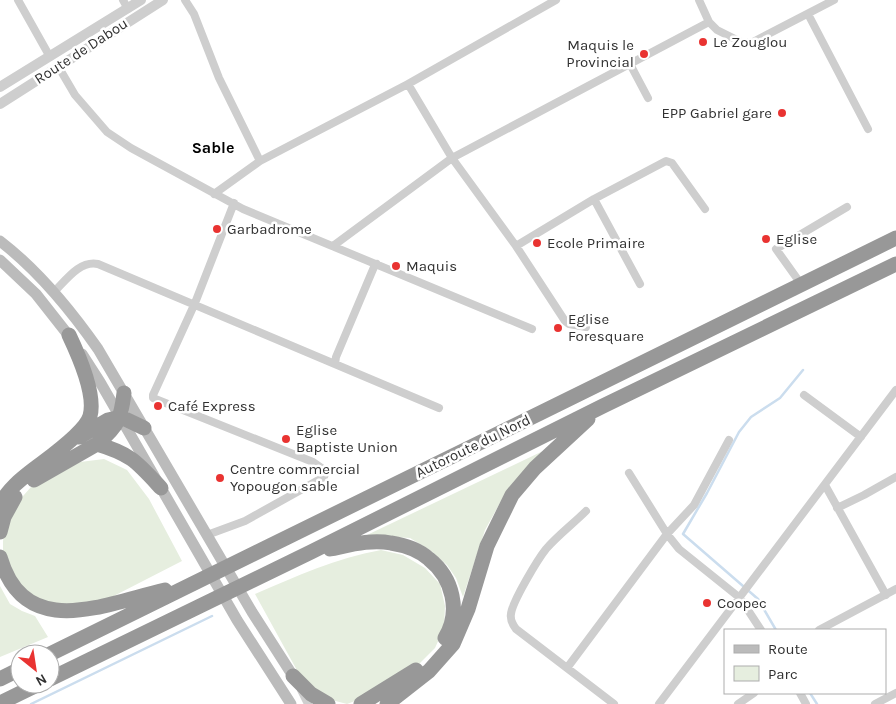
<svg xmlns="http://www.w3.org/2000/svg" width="896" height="704" font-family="Karla,sans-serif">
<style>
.green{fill:#e6eedf}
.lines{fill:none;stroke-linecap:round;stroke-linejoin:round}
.stream{stroke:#cbddee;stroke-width:2.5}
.minor{stroke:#cecece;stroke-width:8}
.tertiary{stroke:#cecece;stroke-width:10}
.secondary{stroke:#bbb;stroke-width:11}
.motorway{stroke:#989898;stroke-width:15}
.poi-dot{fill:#e93331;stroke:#fff;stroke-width:2}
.labels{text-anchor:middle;stroke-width:5;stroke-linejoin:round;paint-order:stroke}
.poi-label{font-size:15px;fill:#313131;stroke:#fff;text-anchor:start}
.street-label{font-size:15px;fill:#313131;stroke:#fff}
.neighbourhood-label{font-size:16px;font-weight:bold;fill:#000;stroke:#fff}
</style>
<rect width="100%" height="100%" fill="#fff"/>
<!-- green -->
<path class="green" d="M543,451L506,492L485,530L463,597L456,578L447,565L430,550L410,538L367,535Z
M104,459L127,470L149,499L182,561L106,600L61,608L23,593L3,554V541L7,520L16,504L31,487L60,471L80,462Z
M381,550L403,555L425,568L440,584L445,606L444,628L435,648L419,664L363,698L347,704L328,699L299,674L255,594C297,576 336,558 381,550Z
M0,586L10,604L22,611L35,616L48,637L0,657Z"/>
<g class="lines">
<!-- stream -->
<path class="stream" d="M776,630L758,599L683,534L707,493L739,432L751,417L780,398L803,370
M810,693L817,704
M31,704L212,616"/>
<!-- minor -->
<path class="minor" d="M18,0L50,57
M123,0L128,9
M185,0L194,14L219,78L260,161
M699,0L709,22L717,30L743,43L753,42L834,0
M808,14L868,129
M630,64L648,98
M58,66L75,95L107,132L131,148L243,209L532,329
M408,84L452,158L516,246L565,321L569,324L586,327
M214,194L260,161L408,84L556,0
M594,199L640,284
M333,246L452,158L709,22
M516,246L594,199L666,161L672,163L705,209
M801,284L776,249L847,207
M54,292C66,280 80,260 98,264L439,408
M335,364L336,357L374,267L377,264
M804,395L861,437
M629,473L667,534L679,549L740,598L761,630
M825,485L886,595
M837,508L864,495L896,477
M586,511C573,524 558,535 546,549C538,559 512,602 511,614C510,619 513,625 516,629L614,704
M207,535L245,521L324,477L325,474L323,469L313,462L153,398V395L195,303L234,203
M819,630L896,589
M567,668L667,534L694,505L729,440
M301,690L308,704
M800,693L806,704
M659,704L896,390
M738,704L754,693
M875,704L896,693"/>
<!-- tertiary -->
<path class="tertiary" d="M0,87L141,0
M0,104L163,0"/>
<!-- secondary -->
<path class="secondary" d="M0,241C39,271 70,309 98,349L252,612L293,676
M0,260L36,294L73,341
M82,354L100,382L237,620L291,704"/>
<!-- motorway -->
<path class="motorway" d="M79,437L108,420L121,417L144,428
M97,444C131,454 137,462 161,488
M34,480L97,444C118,426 121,419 124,393
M0,505C8,489 21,479 34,469C48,458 85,433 90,416C96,395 78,354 69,335
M0,532L4,517L15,497
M330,549C350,545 371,539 391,543C404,545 419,550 429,559C453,578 461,612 445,638
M0,557C25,642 104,604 165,590
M50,654L896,238
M293,676L311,694L328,704
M0,679L20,669
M50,679L311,552L603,406L896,264
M0,703L39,684
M361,704L416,670
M387,704L429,671L453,644L468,609L487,546L512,495L535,468L588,419"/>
</g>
<!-- markers -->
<g class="poi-dot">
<circle cx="703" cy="42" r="5"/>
<circle cx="644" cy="54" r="5"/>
<circle cx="782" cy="113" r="5"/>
<circle cx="217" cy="229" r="5"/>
<circle cx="766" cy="239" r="5"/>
<circle cx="537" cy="243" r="5"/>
<circle cx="396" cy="266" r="5"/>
<circle cx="558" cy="328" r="5"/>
<circle cx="158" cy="406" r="5"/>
<circle cx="286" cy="439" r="5"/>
<circle cx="220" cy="478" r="5"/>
<circle cx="707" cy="603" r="5"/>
</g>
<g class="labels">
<!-- poi labels -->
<g class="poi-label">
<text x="713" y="47">Le Zouglou</text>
<text x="634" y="50" text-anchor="end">Maquis le<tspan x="634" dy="17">Provincial</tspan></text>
<text x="772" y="118" text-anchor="end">EPP Gabriel gare</text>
<text x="227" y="234">Garbadrome</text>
<text x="776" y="244">Eglise</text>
<text x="547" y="248">Ecole Primaire</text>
<text x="406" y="271">Maquis</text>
<text x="568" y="324">Eglise<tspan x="568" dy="17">Foresquare</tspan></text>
<text x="168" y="411">Café Express</text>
<text x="296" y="435">Eglise<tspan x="296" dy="17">Baptiste Union</tspan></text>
<text x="230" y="474">Centre commercial<tspan x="230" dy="17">Yopougon sable</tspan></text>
<text x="717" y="608">Coopec</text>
</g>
<!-- street labels -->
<g class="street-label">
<text transform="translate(81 51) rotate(-33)" y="5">Route de Dabou</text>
<text transform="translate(473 446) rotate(-26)" y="5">Autoroute du Nord</text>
</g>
<!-- neighbourhood labels -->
<g class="neighbourhood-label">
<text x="213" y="153">Sable</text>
</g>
</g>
<!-- legend -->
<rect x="724" y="629" width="162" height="65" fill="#ffffff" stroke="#adadad"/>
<rect x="734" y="645" width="25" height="8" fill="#bbbbbb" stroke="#adadad"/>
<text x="768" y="654" font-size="15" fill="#313131">Route</text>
<rect x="734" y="666" width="25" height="15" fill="#e6eedf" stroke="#adadad"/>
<text x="768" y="679" font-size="15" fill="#313131">Parc</text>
<!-- north arrow -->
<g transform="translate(35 669) rotate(150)"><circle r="24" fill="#ffffff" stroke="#adadad"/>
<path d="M0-4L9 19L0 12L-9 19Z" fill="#e93331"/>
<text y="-8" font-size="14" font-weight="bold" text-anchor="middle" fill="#313131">N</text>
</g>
</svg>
